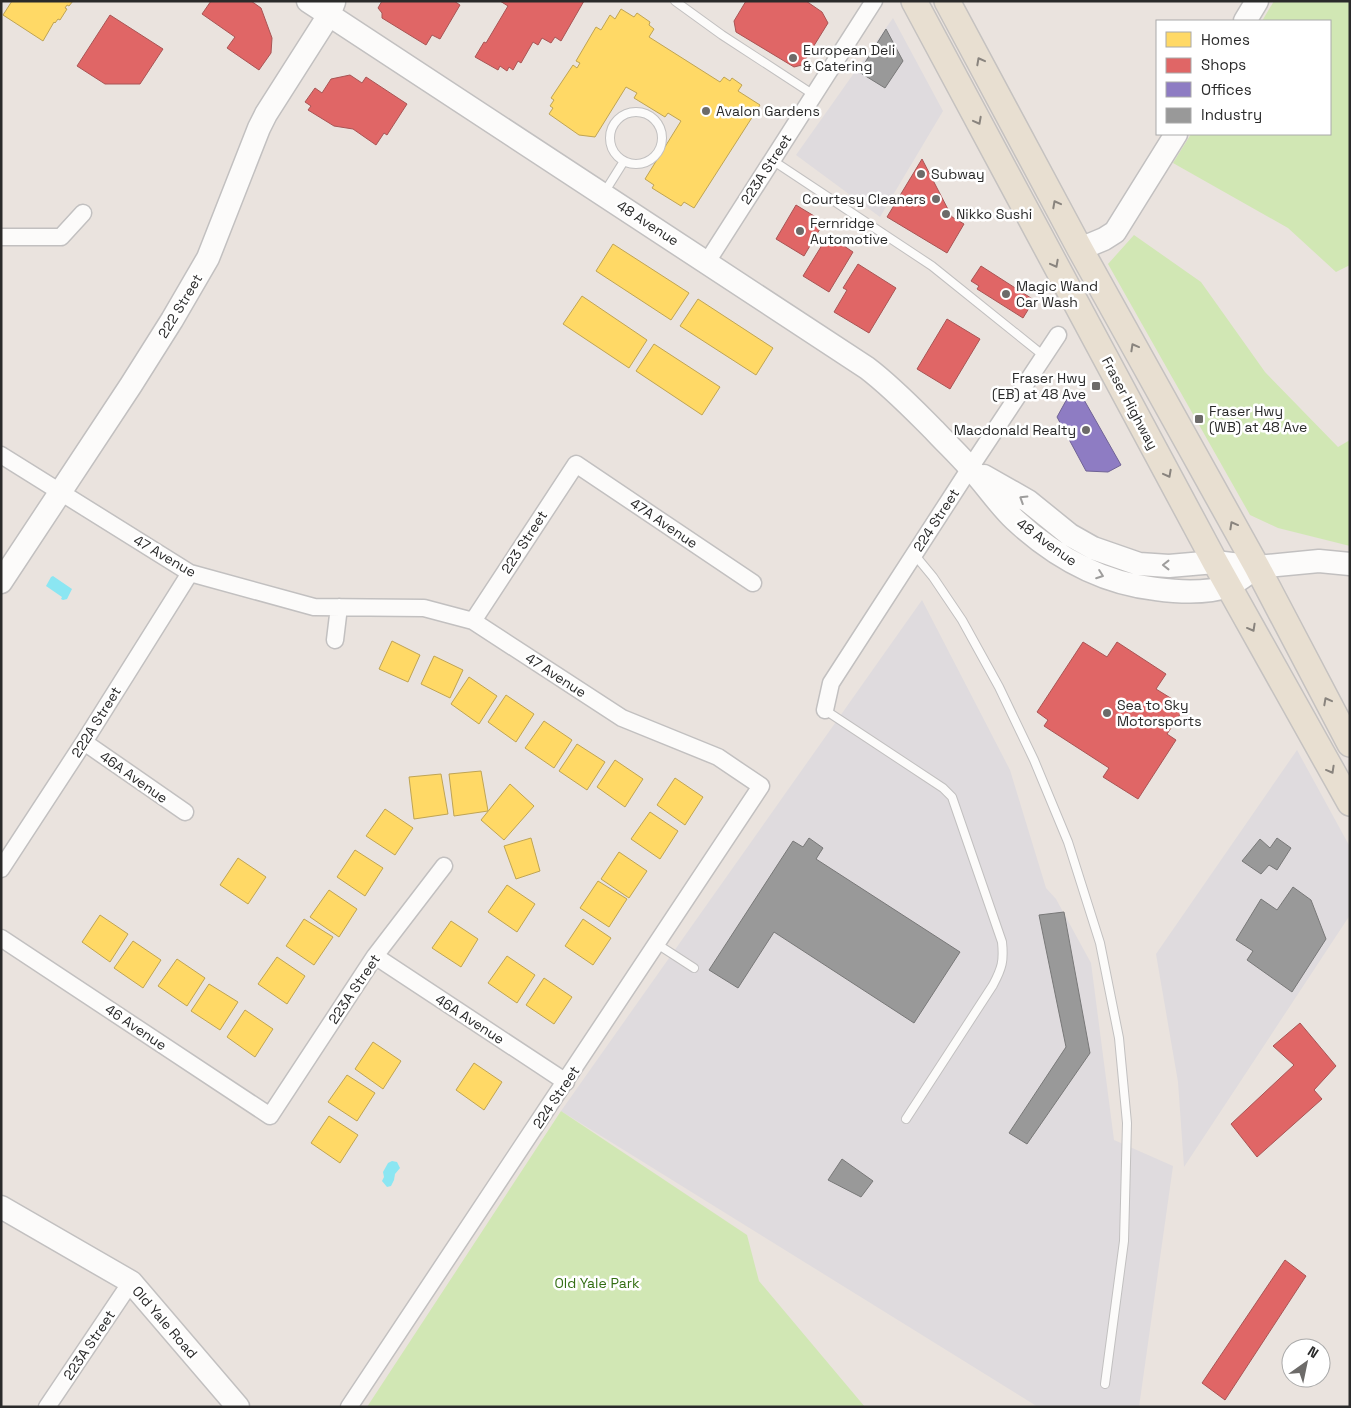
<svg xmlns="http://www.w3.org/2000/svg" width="1351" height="1408" font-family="'Space Grotesk',sans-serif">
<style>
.industrial{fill:#dfdbde}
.green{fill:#d1e7b4}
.water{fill:#8be6f2}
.homes{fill:#ffd966;stroke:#bfa454}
.shops{fill:#e06666;stroke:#a95454}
.offices{fill:#8e7cc3;stroke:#706395}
.industry{fill:#999;stroke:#787878}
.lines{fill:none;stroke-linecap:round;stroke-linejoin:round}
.lane-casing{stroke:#c2c0c0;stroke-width:10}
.street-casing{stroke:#c2c0c0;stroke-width:19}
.secondary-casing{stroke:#c2c0c0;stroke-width:25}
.primary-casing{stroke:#c5c2c0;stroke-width:28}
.lane{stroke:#fcfbfa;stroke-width:8}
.street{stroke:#fcfbfa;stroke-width:16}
.secondary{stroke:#fcfbfa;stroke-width:22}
.primary{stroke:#e8dfd1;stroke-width:25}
.oneway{stroke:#89847e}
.oneway2{stroke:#9e9d9c}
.poi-dot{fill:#6d6b69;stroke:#fff;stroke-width:2}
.labels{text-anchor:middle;stroke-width:5;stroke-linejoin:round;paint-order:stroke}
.poi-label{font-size:14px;fill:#2a2a2a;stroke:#fff;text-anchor:start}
.street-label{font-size:14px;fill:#2a2a2a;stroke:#fff}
.park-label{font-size:14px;fill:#336e13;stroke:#fff}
</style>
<rect width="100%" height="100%" fill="#eae3de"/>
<!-- industrial -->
<path class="industrial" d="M893,18L943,111L880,217L796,155Z
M922,600L1010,770L1046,888L1056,899L1091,963L1114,1140L1173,1166L1139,1407H1038L561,1111Z
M1297,750L1350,847V915L1184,1167L1178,1082L1156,954Z"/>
<!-- green -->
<path class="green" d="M1274,1H1350V265L1336,272L1288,228L1173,163L1191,134H1330V21H1262Z
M1134,235L1201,282L1265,372L1338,447L1350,440V546L1278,528L1250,515L1108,264Z
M561,1111L747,1235L759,1281L865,1407H367Z"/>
<!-- water -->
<path class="water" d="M53,576L72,589L67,599L63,600L61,599L62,597L46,586L51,577Z
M392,1161L397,1162L400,1168L395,1174L394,1180L391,1186L387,1187L382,1181L384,1177L383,1172L388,1163Z"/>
<!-- homes -->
<path class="homes" d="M12,1H73L69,6L67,5L65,8L67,9L60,20L58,19L55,23L54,22L43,41L3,15Z
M621,9L634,17L637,13L650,22L649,25L654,29L649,37L720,82L724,77L730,81L732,78L742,85L738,91L760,105L694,208L684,202L681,206L652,188L654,185L645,179L681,121L668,113L665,117L634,98L637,93L626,87L595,137L579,135L549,114L553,108L550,106L554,100L551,98L573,65L577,68L580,63L576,61L596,27L601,30L610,15L615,19Z
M613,244L689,293L671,320L596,271Z
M582,296L647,340L629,368L563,324Z
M698,299L773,348L756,375L680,326Z
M654,344L720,387L702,415L636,371Z
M392,641L420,655L408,682L379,669Z
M434,656L463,670L450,698L421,684Z
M469,677L497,696L479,724L451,704Z
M506,695L534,714L516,742L488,722Z
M544,721L572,740L554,768L525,748Z
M577,744L605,762L587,790L559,771Z
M615,760L643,779L625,807L597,787Z
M481,771L488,811L454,816L449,774Z
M441,774L448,814L414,819L409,777Z
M675,778L703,797L685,825L657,805Z
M510,784L534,806L504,840L481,820Z
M385,809L413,828L395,855L366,836Z
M650,812L678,831L660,859L631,839Z
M531,838L540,871L516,879L504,846Z
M355,850L383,868L365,896L337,877Z
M619,852L647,871L629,898L601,879Z
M238,858L266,877L248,904L220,885Z
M598,881L627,899L609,927L580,908Z
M507,885L535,904L517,932L488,912Z
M329,890L357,909L339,937L310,917Z
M100,915L128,934L110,962L82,942Z
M304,919L333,937L314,965L286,946Z
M583,919L611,938L593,965L565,946Z
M451,921L478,939L461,967L432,948Z
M133,941L161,960L143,988L114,968Z
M507,956L535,975L517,1003L488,983Z
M277,957L305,976L287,1004L258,984Z
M177,959L205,978L187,1006L158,986Z
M544,978L572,997L554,1024L526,1005Z
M209,984L238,1002L220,1030L191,1011Z
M245,1010L273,1029L255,1057L227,1037Z
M373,1042L401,1061L383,1089L355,1069Z
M474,1063L502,1082L484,1110L456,1090Z
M347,1075L375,1093L357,1121L328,1102Z
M329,1116L358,1135L340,1163L311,1143Z"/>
<!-- shops -->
<path class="shops" d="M211,1H251L261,8L272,38L271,53L259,70L227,48L235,37L202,14Z
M382,1H454L460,5L440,39L432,35L426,45L382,18V13L378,8Z
M500,1H584L561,41L555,37L551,43L542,38L538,45L533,42L521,63L518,61L513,70L509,67L507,71L500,66L498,70L475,57L484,42L486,43L508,6Z
M746,1H806L822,12L828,23L802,65L794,67L736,32L734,21Z
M110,15L163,49L140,84H105L77,66Z
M350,75L362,83L366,77L407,104L387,135L384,133L376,145L353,129L334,126L308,110L311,106L305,102L315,88L322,93L331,79Z
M922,159L952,217L964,224L947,253L887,217Z
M796,205L824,222L804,256L776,239Z
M827,237L833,241L836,237L845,243L844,246L853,252L829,292L803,276Z
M858,264L896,288L869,333L834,312L847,290L843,288Z
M981,266L1034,300L1023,318L977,289L979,286L971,281Z
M947,319L980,339L950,389L917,369Z
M1083,642L1107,657L1117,642L1166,674L1156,689L1185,707L1167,734L1176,740L1138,799L1103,777L1109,768L1044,726L1048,720L1037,712Z
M1300,1023L1336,1066L1314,1090L1322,1099L1257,1157L1231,1124L1294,1065L1273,1046Z
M1285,1260L1306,1276L1225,1400L1202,1383Z"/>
<!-- offices -->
<path class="offices" d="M1079,391L1121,465L1108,472L1086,471L1057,417L1068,397Z"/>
<!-- industry -->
<path class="industry" d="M886,29L903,61L885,88L859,72Z
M809,838L823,848L816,859L960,952L914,1023L774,932L738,988L709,970L793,841L803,847Z
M1277,838L1291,848L1277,870L1269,865L1261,874L1242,861L1260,839L1270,848Z
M1293,887L1311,900L1326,939L1292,992L1247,960L1253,951L1236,940L1261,899L1277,910Z
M1064,912L1090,1053L1027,1144L1009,1133L1066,1047L1039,915Z
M842,1159L873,1181L861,1197L828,1180Z"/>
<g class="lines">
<defs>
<path id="lane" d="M675,1L722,35L814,95
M610 138a26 26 0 1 1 52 0a26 26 0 1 1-52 0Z
M772,160L932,266L1044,356
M604,193L624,161
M914,554L933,577L962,620L999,687L1034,760L1068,842L1100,943L1119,1038L1127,1123L1124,1241L1105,1384
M825,710L943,788L952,797L1002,942C1004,961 1002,968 993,985L906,1119
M657,944L694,968"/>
<path id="street" d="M1,237H61L83,213
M707,262L874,1
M1,455L190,573L314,607L424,608L473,621L622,718L718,757L761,786L349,1407
M473,621L576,464L753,583
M335,640L339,607
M825,710L831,683L970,468L1058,335
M84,742L185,812
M1,869L84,742L190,573
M1,938L270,1116L375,956L444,866
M375,956L566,1082
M47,1407L131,1282"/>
<path id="secondary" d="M308,1L867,368C892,387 912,408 934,430C946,443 959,455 971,469C986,485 999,505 1015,520C1055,557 1102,583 1156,589C1178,592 1206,594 1228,586C1238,582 1248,573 1257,567
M1245,21L1257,1
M1080,249L1104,239L1115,232L1176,134
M984,476L1028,501L1070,535L1093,548L1139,564L1169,566L1215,562L1257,567L1319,561L1350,564
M1,582L131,385L172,320L208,258L259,128L266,114L329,15L334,2
M1,1207L131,1282L238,1407"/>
<path id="primary" d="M914,1L1215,562L1350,803
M947,1L1080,249L1257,567L1350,744"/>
</defs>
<!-- lane casing -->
<use href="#lane" class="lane-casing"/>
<!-- street casing -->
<use href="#street" class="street-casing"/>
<!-- secondary casing -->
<use href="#secondary" class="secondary-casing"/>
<!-- primary casing -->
<use href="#primary" class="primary-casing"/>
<!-- lane -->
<use href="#lane" class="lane"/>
<!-- street -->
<use href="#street" class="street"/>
<!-- secondary -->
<use href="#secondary" class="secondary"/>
<!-- primary -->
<use href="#primary" class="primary"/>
</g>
<!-- one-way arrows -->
<defs><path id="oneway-chevron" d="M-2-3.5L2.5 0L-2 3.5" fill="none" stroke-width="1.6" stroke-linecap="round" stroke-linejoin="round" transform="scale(1.25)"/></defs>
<g class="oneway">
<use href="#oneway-chevron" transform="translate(980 61) rotate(-118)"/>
<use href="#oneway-chevron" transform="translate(978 121) rotate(62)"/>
<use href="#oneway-chevron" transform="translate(1056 204) rotate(-118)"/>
<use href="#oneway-chevron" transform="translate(1055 264) rotate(62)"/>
<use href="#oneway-chevron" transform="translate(1134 347) rotate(-119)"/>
<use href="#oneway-chevron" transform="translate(1168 474) rotate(62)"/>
<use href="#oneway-chevron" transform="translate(1233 525) rotate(-119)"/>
<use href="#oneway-chevron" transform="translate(1252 628) rotate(61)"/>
<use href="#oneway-chevron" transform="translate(1327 701) rotate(-118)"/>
<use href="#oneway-chevron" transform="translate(1331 770) rotate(61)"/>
</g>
<g class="oneway2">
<use href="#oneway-chevron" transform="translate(1023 499) rotate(-148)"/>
<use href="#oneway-chevron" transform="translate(1166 565) rotate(180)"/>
<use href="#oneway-chevron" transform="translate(1100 575) rotate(20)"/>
</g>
<!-- markers -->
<g class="poi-dot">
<circle cx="793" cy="58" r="5"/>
<circle cx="706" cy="111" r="5"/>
<circle cx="921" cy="174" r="5"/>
<circle cx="936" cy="199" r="5"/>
<circle cx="946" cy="214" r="5"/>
<circle cx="800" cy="231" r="5"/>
<circle cx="1006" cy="294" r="5"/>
<rect x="1091" y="381" width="10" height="10" rx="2.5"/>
<rect x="1194" y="414" width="10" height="10" rx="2.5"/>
<circle cx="1086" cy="430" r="5"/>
<circle cx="1107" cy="713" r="5"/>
</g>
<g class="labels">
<!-- poi labels -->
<g class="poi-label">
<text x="803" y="55">European Deli<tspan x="803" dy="16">&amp; Catering</tspan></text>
<text x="716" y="116">Avalon Gardens</text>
<text x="931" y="179">Subway</text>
<text x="926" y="204" text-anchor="end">Courtesy Cleaners</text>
<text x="956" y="219">Nikko Sushi</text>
<text x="810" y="228">Fernridge<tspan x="810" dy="16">Automotive</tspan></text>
<text x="1016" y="291">Magic Wand<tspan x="1016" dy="16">Car Wash</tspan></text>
<text x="1086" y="383" text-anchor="end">Fraser Hwy<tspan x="1086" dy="16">(EB) at 48 Ave</tspan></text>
<text x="1209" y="416">Fraser Hwy<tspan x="1209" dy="16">(WB) at 48 Ave</tspan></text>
<text x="1076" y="435" text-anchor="end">Macdonald Realty</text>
<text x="1117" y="710">Sea to Sky<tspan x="1117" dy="16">Motorsports</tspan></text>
</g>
<!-- street labels -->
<g class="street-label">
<text transform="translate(766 169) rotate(-57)" y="5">223A Street</text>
<text transform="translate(648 223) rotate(33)" y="5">48 Avenue</text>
<text transform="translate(180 306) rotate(-59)" y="5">222 Street</text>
<text transform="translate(1130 403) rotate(62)" y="5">Fraser Highway</text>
<text transform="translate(936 520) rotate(-57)" y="5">224 Street</text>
<text transform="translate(664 523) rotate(34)" y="5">47A Avenue</text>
<text transform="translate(524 542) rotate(-57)" y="5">223 Street</text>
<text transform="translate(1047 542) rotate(36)" y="5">48 Avenue</text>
<text transform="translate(165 556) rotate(30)" y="5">47 Avenue</text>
<text transform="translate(556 675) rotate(33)" y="5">47 Avenue</text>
<text transform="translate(96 722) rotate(-58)" y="5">222A Street</text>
<text transform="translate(134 777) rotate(35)" y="5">46A Avenue</text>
<text transform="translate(354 989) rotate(-56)" y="5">223A Street</text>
<text transform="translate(470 1019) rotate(33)" y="5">46A Avenue</text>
<text transform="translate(136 1027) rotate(34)" y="5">46 Avenue</text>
<text transform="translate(556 1097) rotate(-56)" y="5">224 Street</text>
<text transform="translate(165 1322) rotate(49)" y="5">Old Yale Road</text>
<text transform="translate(89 1345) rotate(-56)" y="5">223A Street</text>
</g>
<!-- park labels -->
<g class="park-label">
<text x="597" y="1288">Old Yale Park</text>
</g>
</g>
<!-- border -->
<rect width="1351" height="1408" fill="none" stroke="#2a2a2a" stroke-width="5"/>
<!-- legend -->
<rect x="1156" y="20" width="175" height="115" fill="#ffffff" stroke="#aaaaaa"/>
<rect x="1166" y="32" width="25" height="15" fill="#ffd966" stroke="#aaaaaa"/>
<text x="1201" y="45" font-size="15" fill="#2a2a2a">Homes</text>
<rect x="1166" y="58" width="25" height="15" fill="#e06666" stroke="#aaaaaa"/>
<text x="1201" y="70" font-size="15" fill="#2a2a2a">Shops</text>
<rect x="1166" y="82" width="25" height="15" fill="#8e7cc3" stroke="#aaaaaa"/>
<text x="1201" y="95" font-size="15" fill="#2a2a2a">Offices</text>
<rect x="1166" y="108" width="25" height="15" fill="#999999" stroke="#aaaaaa"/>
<text x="1201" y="120" font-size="15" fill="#2a2a2a">Industry</text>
<!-- north arrow -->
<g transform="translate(1306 1363) rotate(33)"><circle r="24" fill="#ffffff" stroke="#aaaaaa"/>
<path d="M0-4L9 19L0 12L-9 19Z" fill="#6d6b69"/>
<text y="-8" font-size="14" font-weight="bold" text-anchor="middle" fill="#2a2a2a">N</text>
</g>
</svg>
